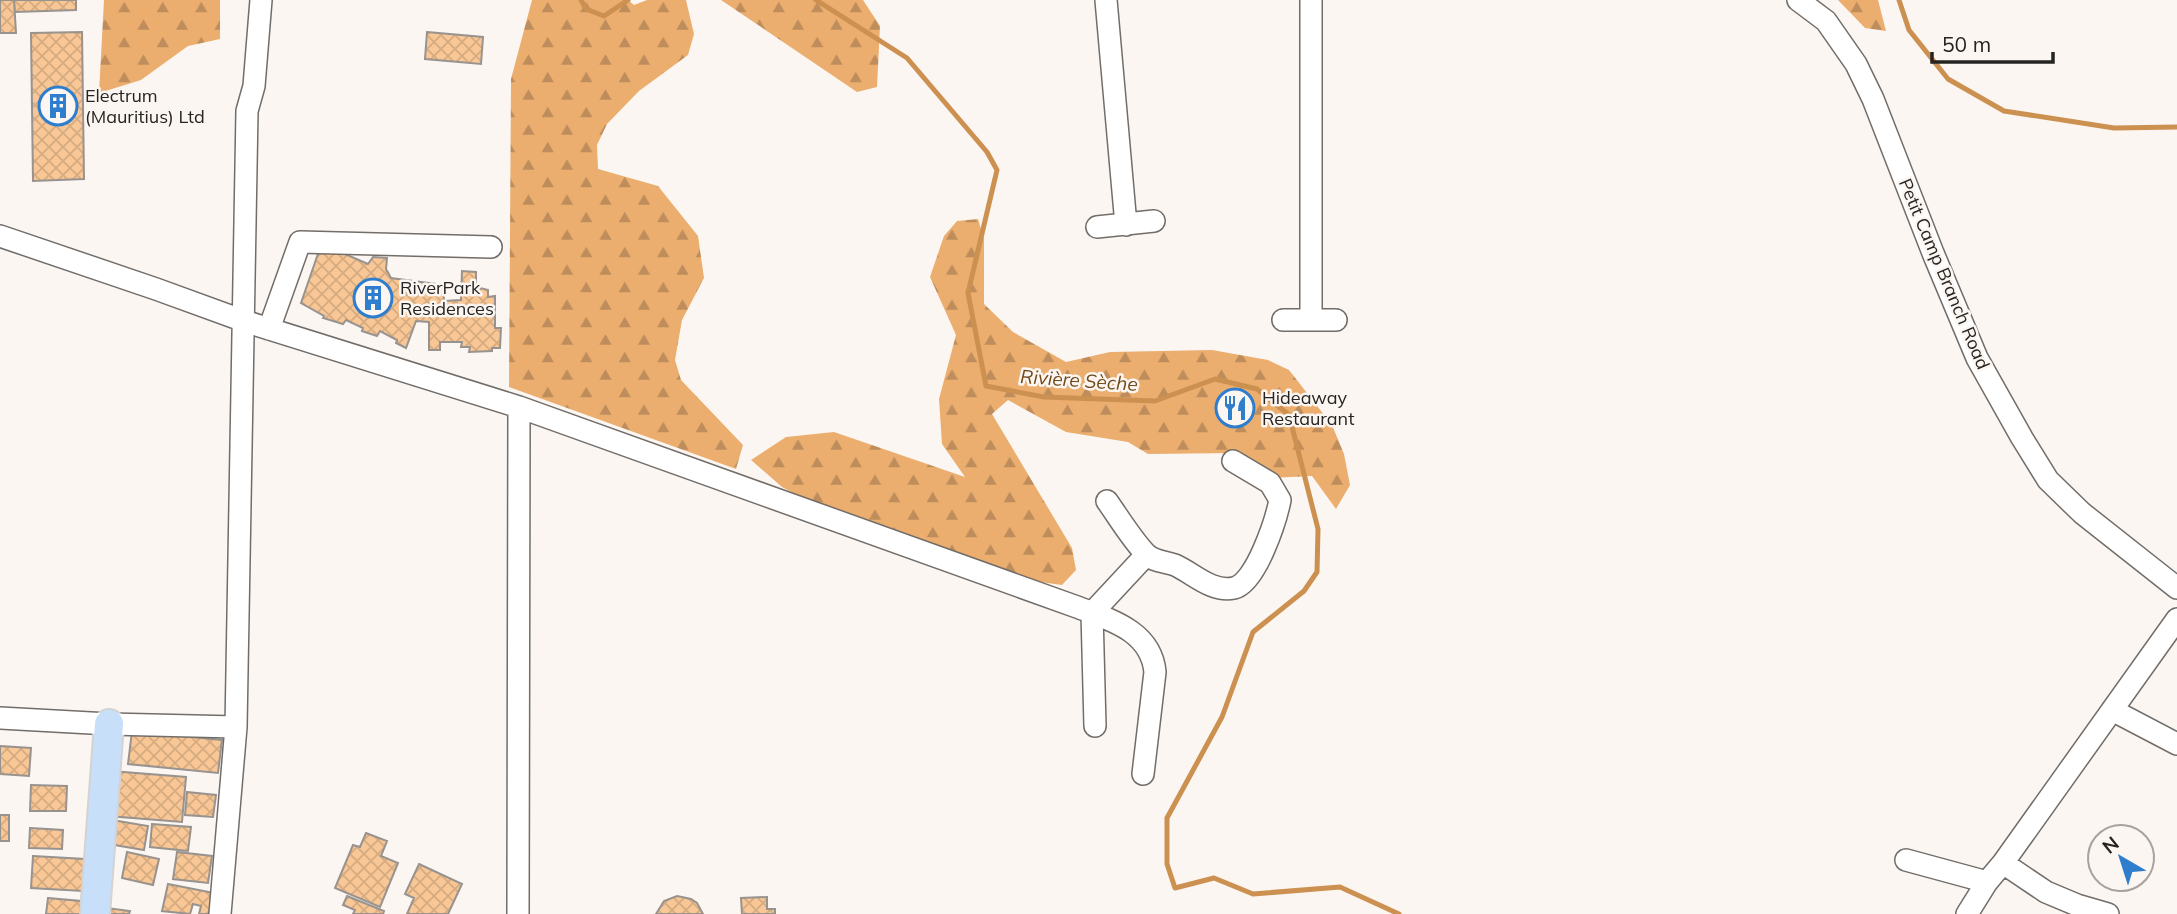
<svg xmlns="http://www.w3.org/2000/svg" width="2177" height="914" font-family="Mulish,sans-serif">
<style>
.forest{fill:url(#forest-firs)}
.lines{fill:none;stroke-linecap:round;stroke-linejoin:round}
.stream{stroke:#cc9051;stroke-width:5}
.building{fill:url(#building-cross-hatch);stroke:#98938f;stroke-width:2}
.minor-casing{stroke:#726d69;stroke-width:24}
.major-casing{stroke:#d4d3d3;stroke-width:32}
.minor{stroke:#fff;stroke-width:21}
.major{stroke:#c7dff9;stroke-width:28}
.labels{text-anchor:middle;stroke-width:5;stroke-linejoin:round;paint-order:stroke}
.poi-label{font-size:18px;fill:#262422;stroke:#fbf6f1;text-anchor:start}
.street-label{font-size:18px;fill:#262422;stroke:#fbf6f1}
.water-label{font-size:19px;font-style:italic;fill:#714819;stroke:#fbf6f1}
</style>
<defs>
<pattern id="forest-firs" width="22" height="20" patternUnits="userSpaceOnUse" patternTransform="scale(1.75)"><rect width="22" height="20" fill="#ebae6f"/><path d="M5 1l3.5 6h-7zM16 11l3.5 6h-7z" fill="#be8d5b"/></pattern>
<pattern id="building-cross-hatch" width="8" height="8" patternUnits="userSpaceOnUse" patternTransform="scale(1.75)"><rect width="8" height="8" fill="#f9c795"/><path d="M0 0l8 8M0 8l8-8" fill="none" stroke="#d5ab80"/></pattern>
</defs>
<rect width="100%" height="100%" fill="#fbf6f1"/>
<!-- forest -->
<path class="forest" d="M104,0H220V39L188,46L141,80L99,93Z
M532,0H628L634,5L647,0H686L694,34L688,55L639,91L607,124L597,145L598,169L658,186L698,236L704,278L682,320L675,360L681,380L743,445L736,469L509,387L511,79Z
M721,0H863L880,26L877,87L857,92Z
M1838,0H1878L1886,31L1865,28Z
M978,219L984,239V304L1013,332L1066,362L1110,352L1212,350L1268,360L1289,370L1332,425L1344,454L1350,485L1336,509L1312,476L1269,478L1235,453L1148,454L1128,442L1066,432L1008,400L992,414L1072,548L1076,570L1062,585L1018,579L837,517L782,487L751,460L786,437L834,432L965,477L942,444L939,399L956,335L930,277L944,236L957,221Z"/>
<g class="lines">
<!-- stream -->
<path class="stream" d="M581,0L586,9L604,16L628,0
M816,0L907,58L987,152L997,170L968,293L986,386L1044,397L1155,401L1215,379L1257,389L1289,415L1318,529L1317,572L1304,591L1253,632L1222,717L1167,818V864L1175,888L1214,878L1253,894L1340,887L1399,914
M1899,0L1909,30L1948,79L2004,111L2114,128L2177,127"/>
</g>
<!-- building -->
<path class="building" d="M0,0H14L16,33H0Z
M14,0H76V10L15,12Z
M82,32L84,179L33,181L31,33Z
M427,32L483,37L481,64L425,59Z
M320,248L344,249L345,254L368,264L373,257L387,258L386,269L391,278L443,285L444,301L461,300L462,271L476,272V287L488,290V297L495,296V328H501L500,348H492V351L469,352L470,347H461L462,342H440V350H429V322L416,321L406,348L396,343L397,340L380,331L377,336L362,331L363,328L346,320L343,324L323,318L324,316L301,303Z
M132,731L222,740L218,773L128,764Z
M0,746L31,748L29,776L0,774Z
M111,771L186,777L182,822L108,816Z
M31,785L67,786L66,811H30Z
M187,792L216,795L213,817L185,815Z
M0,815H9V841H0Z
M112,820L148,826L144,850L108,844Z
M152,824L191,827L188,851L150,847Z
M30,828L63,830L62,849L29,848Z
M366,833L387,841L381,856L398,863L380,907L335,888L353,845L360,847Z
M127,852L159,859L153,885L122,878Z
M177,852L212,856L208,883L173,879Z
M33,856L85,859L83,891L31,888Z
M419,864L462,884L448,914H407L414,898L405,894Z
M168,884L214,893L210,914H199L201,906L193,904L190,914L162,911Z
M347,896L384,911L383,914H353L355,910L343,905Z
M677,896L691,899L697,903L703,914H656L664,901Z
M767,897V909H775V914H742L741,898Z
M48,898L81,901L80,914H46Z
M99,907L130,911L129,914H98Z"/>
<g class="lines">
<defs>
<path id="minor" d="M1106,0L1126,225
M1798,0L1826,21L1856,64L1873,99L1933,253L1977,358L2022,438L2048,480L2082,513L2177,588
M1097,227L1154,221
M0,236L156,289L244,321L519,407L1077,607C1111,620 1151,631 1155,672L1143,774
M1283,320H1336
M1311,320V0
M269,329L300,242L491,247
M1107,501C1119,518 1131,538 1145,553C1153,562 1164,561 1175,565C1193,573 1212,593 1234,588C1256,583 1276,520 1280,500L1270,483L1233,461
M2112,710L2177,744
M0,718L109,724L236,727
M1095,726L1092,613L1146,555
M1906,860L1987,882
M2003,863L2046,892L2077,905L2108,914
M220,914L236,727L247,111L254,86L261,0
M518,914L519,407
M1967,914L1987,882L2003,863L2177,619"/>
<path id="major" d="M95,914L109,724"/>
</defs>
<!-- minor casing -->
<use href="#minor" class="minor-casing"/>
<!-- major casing -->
<use href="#major" class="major-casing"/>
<!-- minor -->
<use href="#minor" class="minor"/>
<!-- major -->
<use href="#major" class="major"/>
</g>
<!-- icons -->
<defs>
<symbol id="building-ring" viewBox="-11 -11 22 22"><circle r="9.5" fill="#fbf6f1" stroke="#2f7ece" stroke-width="1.5"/><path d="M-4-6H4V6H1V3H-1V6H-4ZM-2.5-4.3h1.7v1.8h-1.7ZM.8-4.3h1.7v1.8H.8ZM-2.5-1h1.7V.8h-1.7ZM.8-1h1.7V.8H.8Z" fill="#2f7ece"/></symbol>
<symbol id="restaurant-ring" viewBox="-11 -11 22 22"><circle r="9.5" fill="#fbf6f1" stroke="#2f7ece" stroke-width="1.5"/><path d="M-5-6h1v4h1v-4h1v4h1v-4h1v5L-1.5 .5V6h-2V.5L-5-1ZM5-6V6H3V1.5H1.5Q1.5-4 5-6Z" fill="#2f7ece"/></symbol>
</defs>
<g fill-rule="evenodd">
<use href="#building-ring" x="36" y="84" width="44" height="44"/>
<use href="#building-ring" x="351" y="276" width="44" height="44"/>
<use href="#restaurant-ring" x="1213" y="386" width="44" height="44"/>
</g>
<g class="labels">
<!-- poi labels -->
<g class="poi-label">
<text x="85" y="102">Electrum<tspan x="85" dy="21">(Mauritius) Ltd</tspan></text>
<text x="400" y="294">RiverPark<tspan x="400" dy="21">Residences</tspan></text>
<text x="1262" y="404">Hideaway<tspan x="1262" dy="21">Restaurant</tspan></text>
</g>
<!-- street labels -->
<g class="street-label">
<text transform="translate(1944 274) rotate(67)" y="6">Petit Camp Branch Road</text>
</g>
<!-- water labels -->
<g class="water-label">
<text transform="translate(1079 380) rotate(4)" y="7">Rivière Sèche</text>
</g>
</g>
<!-- north arrow -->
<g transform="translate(2121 858) rotate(321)"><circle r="33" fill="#fbf6f1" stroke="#a6a29e" stroke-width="2"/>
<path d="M0-5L12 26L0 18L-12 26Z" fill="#2f7ece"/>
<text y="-10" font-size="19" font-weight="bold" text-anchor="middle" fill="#262422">N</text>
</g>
<!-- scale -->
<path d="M1932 52v10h121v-10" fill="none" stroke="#262422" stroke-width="3.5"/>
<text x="1942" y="52" font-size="21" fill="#262422" stroke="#fbf6f1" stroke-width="5" paint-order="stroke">50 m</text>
</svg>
